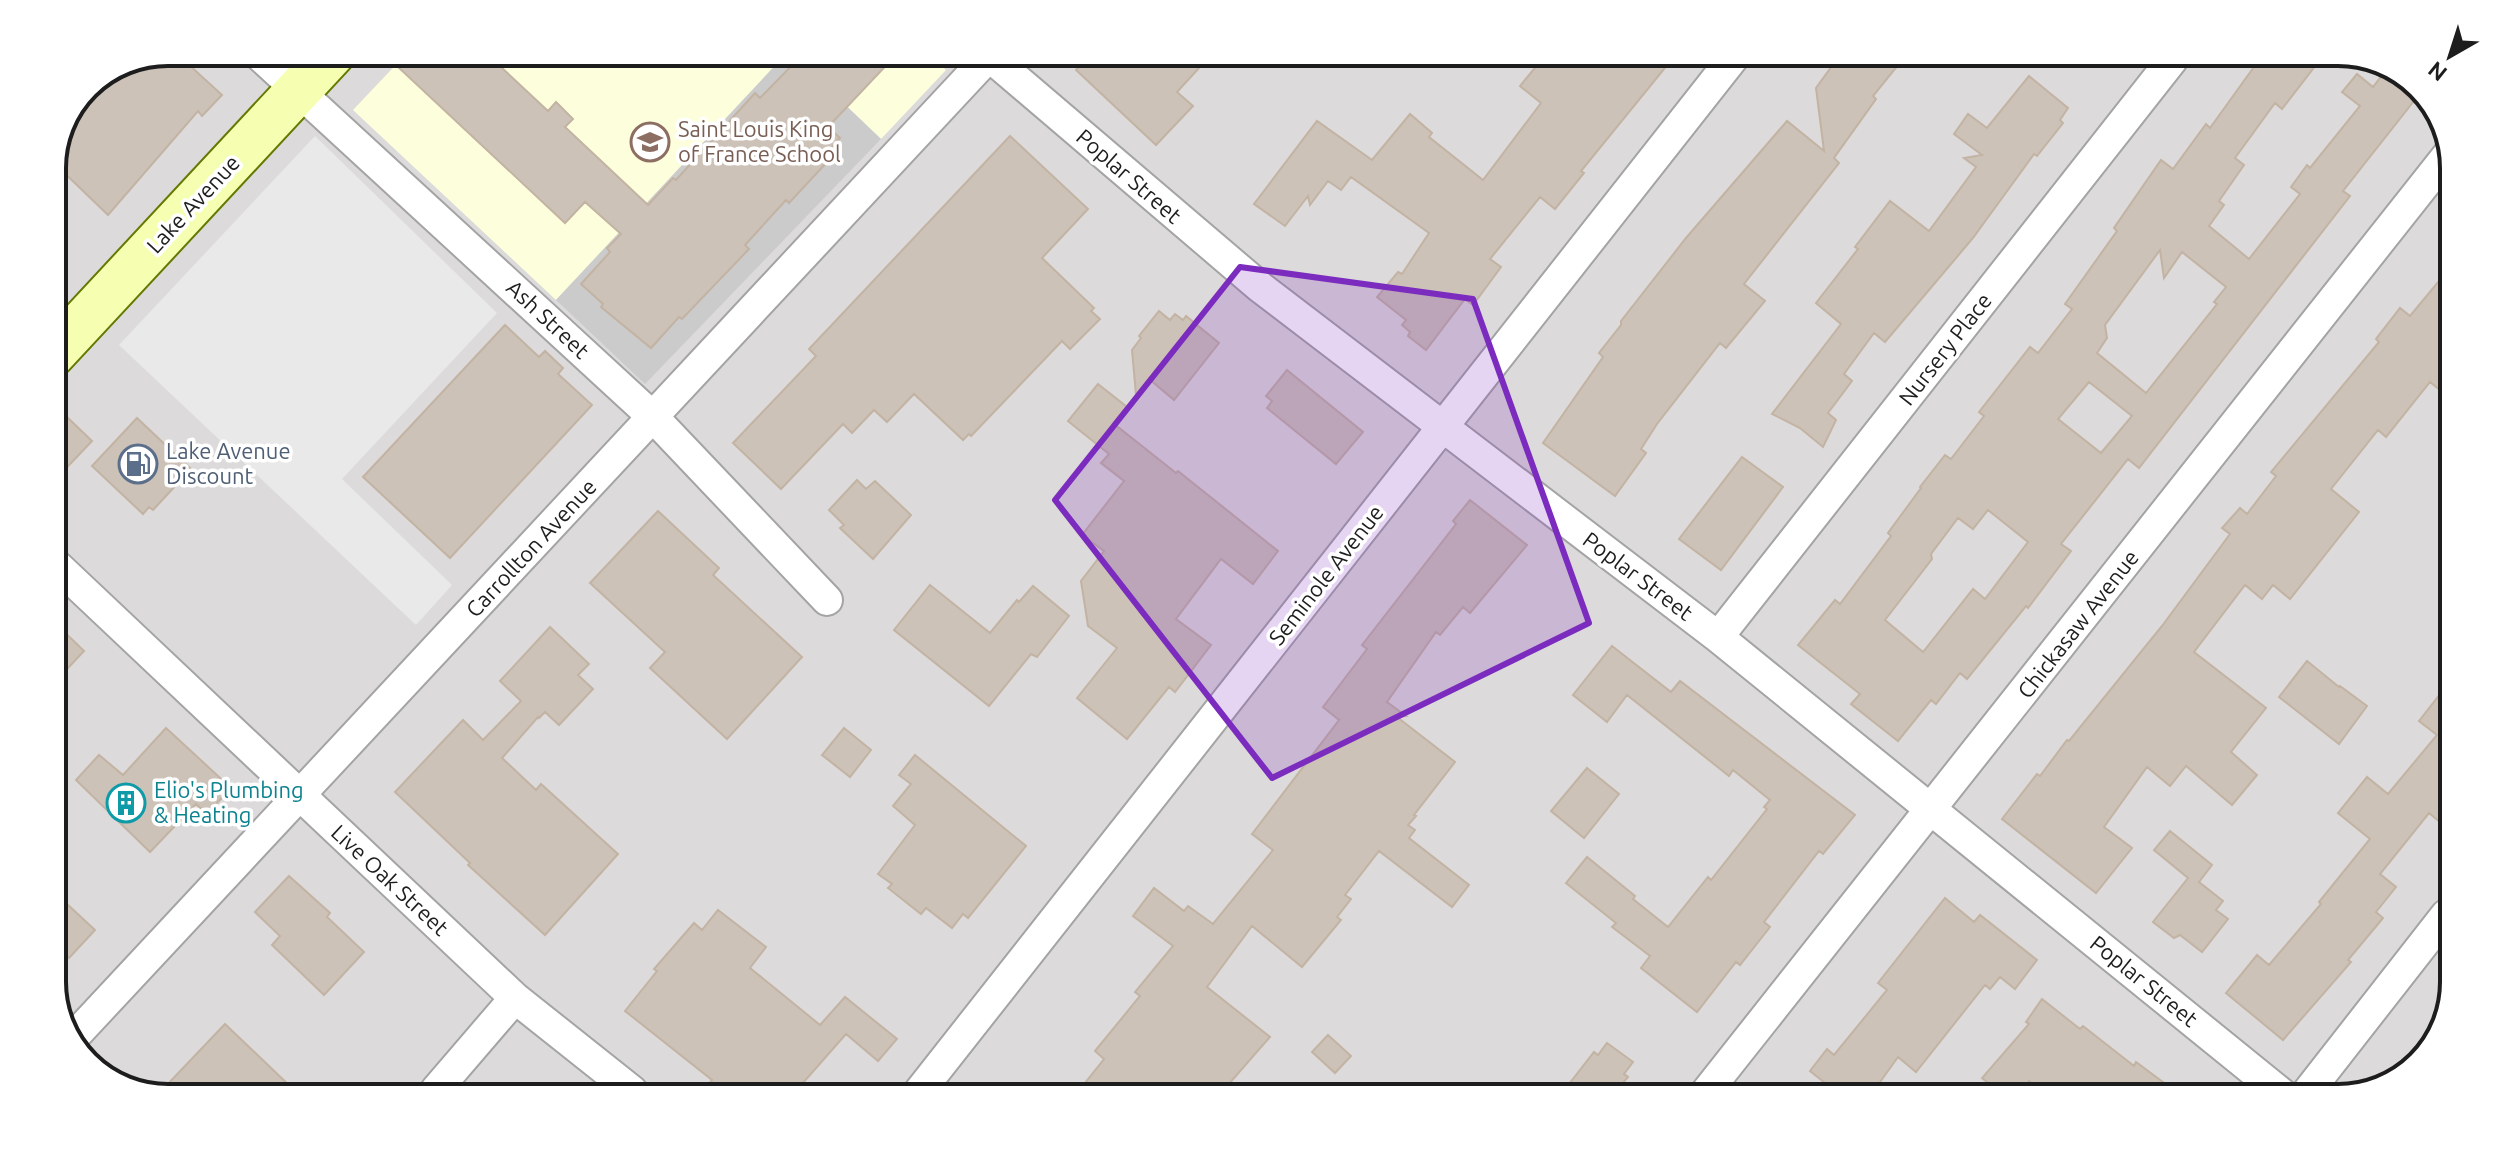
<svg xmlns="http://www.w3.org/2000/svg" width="2506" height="1150" font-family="Ubuntu,sans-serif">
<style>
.residential{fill:#dcdada}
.education{fill:#fdffdc}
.religious{fill:#cbcbcb}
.parking{fill:#e9e9e9}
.building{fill:#ccc2b8;stroke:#c3b3a3;stroke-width:2;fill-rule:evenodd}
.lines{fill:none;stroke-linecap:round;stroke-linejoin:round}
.minor-casing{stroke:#a4a4a4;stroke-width:34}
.secondary-casing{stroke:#637900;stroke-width:48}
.minor{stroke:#fff;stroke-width:30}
.secondary{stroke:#f6ffb1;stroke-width:44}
.marked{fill:#7b2cbf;fill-opacity:0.2;stroke:#7b2cbf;stroke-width:6;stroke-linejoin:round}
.labels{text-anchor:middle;stroke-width:7;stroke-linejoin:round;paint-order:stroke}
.education-label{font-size:22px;fill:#785e54;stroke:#fff;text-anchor:start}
.street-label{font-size:22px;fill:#1d1d1d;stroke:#fff}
.service-label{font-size:22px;fill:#4e5e75;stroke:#fff;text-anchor:start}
.culture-label{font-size:22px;fill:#0d838f;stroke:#fff;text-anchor:start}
.rim{fill:none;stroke:#1d1d1d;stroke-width:4}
</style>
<rect width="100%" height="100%" fill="#f0ece2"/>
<!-- residential -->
<path class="residential" d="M168,52L2383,61L2434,103L2454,161L2445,1027L2402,1079L2339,1098L123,1089L76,1052L52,990V161L86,86Z"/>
<!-- education -->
<path class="education" d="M407,53L785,55L556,300L353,110Z
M793,55H930L946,70L881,139Z"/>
<!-- religious -->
<path class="religious" d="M785,55H793L881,139L645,384L556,300Z"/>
<!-- parking -->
<path class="parking" d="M315,136L497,313L342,479L452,585L416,625L119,345Z"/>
<!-- building -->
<path class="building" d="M168,52H175L222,95L202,116L198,111L108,215L52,161L80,98L96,82Z
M411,53H486L548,111L556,102L573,119L565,127L648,205L673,178L676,180L755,93L760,98L802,55H896L828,127L840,138L823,157L828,161L789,203L786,200L745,245L749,249L682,319L679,317L651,348L601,307L603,304L581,284L610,252L607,248L621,234L585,202L565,223L398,67Z
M1089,56H1210L1177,92L1193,106L1156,145L1076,70Z
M1543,58H1673L1581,171L1584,173L1555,209L1540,197L1490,259L1501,267L1473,305L1465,299L1426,350L1408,336L1410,332L1402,325L1406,320L1377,297L1398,272L1402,274L1429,233L1351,177L1341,190L1328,181L1310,205L1308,196L1285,226L1254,204L1317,121L1372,160L1410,114L1432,133L1429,137L1483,180L1541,103L1520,86Z
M1837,59H1903L1873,96L1876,99L1834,158L1839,163L1744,284L1765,301L1726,348L1720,343L1657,424L1641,449L1646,453L1615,496L1543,443L1603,357L1599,353L1621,325V321L1686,238L1787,121L1824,151L1816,88Z
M2259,60L2319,61L2282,109L2275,103L2235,158L2244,165L2219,201L2224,205L2209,226L2249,259L2300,194L2291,187L2307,165L2310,168L2360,106L2342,92L2357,74L2373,87L2389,66L2421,92L2343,191L2350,196L2139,468L2128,459L2061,544L2071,551L2028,608L2026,606L1967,679L1960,673L1936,704L1931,700L1898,741L1851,704L1860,694L1798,645L1835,600L1840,604L1891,536L1888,533L1921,488L1920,487L1945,455L1951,459L1984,416L1979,412L2030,347L2038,353L2072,309L2065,304L2117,231L2114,228L2161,160L2173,169L2206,124L2210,128ZM2160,250L2164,278L2182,252L2226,287L2214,302L2217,304L2146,393L2097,353L2107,338L2105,325ZM2089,382L2132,416L2101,453L2058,419ZM1988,510L2028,542L1985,599L1973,589L1923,652L1885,620L1932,559L1931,554L1958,518L1973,529Z
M2029,76L2068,108L2060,120L2063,123L2037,156L2034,154L1973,238L1885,342L1874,333L1844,374L1852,381L1828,413L1836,420L1823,447L1800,428L1772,414L1841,324L1816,303L1858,249L1855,247L1890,201L1929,231L1976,167L1964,158L1982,155L1954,134L1968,114L1987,128Z
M1010,136L1088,209L1042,258L1094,308L1091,311L1100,319L1070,349L1062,341L971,436L969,434L963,440L914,394L887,422L874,410L852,433L843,424L781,489L733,443L816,356L809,349Z
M2453,264L2451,399L2430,382L2386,437L2378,430L2331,489L2359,512L2290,599L2273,585L2262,599L2245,585L2194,652L2266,708L2231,752L2257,775L2232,805L2186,766L2170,786L2147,767L2104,827L2132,848L2096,893L2002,819L2037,774L2040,776L2067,740L2069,741L2162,626L2230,534L2222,528L2240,508L2247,514L2276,476L2271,472L2379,342L2376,339L2400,308L2410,316Z
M1159,311L1170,320L1175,314L1183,320L1186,316L1219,343L1174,400L1149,379L1136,395L1132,350L1141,338L1139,336Z
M505,325L539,357L545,351L563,368L558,374L592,405L450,558L363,477Z
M1287,370L1363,432L1336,464L1267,408L1272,401L1266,396Z
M1098,384L1127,407L1113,423L1176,473L1178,471L1278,551L1253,584L1221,559L1176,619L1211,645L1175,692L1169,687L1127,739L1077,698L1117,648L1088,626L1081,581L1104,551L1082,535L1124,481L1101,463L1109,454L1068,421Z
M68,418L92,441L52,483V434Z
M137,418L191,469L153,510L149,507L143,514L92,466Z
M1742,457L1783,487L1721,570L1679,539Z
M857,480L866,489L875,481L911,515L873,559L840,528L844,525L829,510Z
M1470,500L1527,545L1470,613L1463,607L1440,635L1436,632L1387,702L1406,716L1397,717L1455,762L1414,815L1416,816L1408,825L1415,830L1409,838L1469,885L1452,907L1379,851L1345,895L1351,899L1337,917L1341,920L1302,967L1252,926L1207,987L1270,1037L1221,1093H1077L1104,1059L1095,1051L1140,996L1135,992L1173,946L1133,916L1154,888L1184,911L1188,906L1213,924L1273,850L1252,834L1339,720L1323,707L1367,649L1362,645L1456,524L1453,521Z
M658,511L719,568L713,575L802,657L727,739L650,668L665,652L590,583Z
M930,585L990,633L1017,600L1019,602L1033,586L1069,616L1037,657L1031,654L989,706L894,630Z
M52,620L84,651L52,685Z
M550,627L589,664L578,675L593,689L559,725L545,712L539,718L538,717L502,758L536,790L541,784L618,854L545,935L468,865L470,863L395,792L463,720L483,740L521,701L500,681Z
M1612,646L1671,692L1680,681L1855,815L1823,854L1819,851L1764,922L1770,927L1740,965L1736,962L1697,1012L1641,968L1650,956L1612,927L1616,923L1566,883L1587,857L1635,896L1633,899L1668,927L1708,877L1711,880L1767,809L1764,807L1770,800L1733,770L1729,776L1627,695L1607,722L1573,695Z
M2307,661L2339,687L2340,686L2367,706L2339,744L2279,697Z
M2448,684L2447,828L2429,813L2380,874L2396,887L2376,912L2383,918L2348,960L2351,962L2283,1040L2226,993L2257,955L2269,965L2321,904L2319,902L2370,839L2338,813L2367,777L2388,794L2437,735L2419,721Z
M166,728L231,788L207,814L196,804L150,852L76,780L99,755L123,775Z
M844,728L871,750L850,777L822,755Z
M915,755L1026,846L968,918L963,914L952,928L926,908L921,914L888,888L892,884L878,874L915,825L893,806L911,784L899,775Z
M1587,768L1619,794L1584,838L1551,811Z
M2170,831L2212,865L2199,882L2223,901L2216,910L2228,919L2202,952L2180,935L2174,938L2153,922L2188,878L2154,850Z
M289,876L330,913L327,917L364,952L324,995L272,945L280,936L255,912Z
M52,890L95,930L69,958L52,942Z
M1945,898L1974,922L1980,915L2037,960L2015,989L2000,977L1990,989L1985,985L1916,1072L1898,1057L1870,1096H1814L1825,1083L1810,1071L1827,1049L1834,1055L1887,990L1878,983Z
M718,910L766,947L750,968L820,1025L845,997L897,1039L878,1061L846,1034L795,1092L703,1091L712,1080L625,1011L657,971L654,969L694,923L702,930Z
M2042,999L2080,1029L2083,1026L2134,1066L2136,1062L2183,1097H2049L2029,1081L2016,1097H2006L1982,1078L2029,1024L2026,1022Z
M225,1024L294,1090L163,1089Z
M1328,1035L1351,1056L1335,1073L1312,1052Z
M1607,1043L1633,1062L1624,1074L1628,1077L1613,1095H1583L1569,1084L1594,1052L1598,1055Z"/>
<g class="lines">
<defs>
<path id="minor" d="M256,52L654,418L827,600
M988,55L1260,287L1718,637L2287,1098
M52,561L515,998L632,1091
M1718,637L2172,60
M71,1040L990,55
M436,1090L515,998
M919,1092L1733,58
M1704,1095L2451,151
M2303,1098L2446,915"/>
<path id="secondary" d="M52,355L333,53"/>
</defs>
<!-- minor casing -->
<use href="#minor" class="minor-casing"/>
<!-- secondary casing -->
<use href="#secondary" class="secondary-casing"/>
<!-- minor -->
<use href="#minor" class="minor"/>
<!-- secondary -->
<use href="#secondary" class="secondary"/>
</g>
<!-- marked area -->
<path class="marked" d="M1240,267L1473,299L1589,623L1272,778L1055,500Z"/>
<!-- icons -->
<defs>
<symbol id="school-ring" viewBox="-11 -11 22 22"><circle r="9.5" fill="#fff" stroke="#8d6e63" stroke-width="1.5"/><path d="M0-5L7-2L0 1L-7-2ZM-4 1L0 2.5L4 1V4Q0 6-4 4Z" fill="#8d6e63"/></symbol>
<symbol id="fuel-ring" viewBox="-11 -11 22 22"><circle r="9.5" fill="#fff" stroke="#5c6f8a" stroke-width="1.5"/><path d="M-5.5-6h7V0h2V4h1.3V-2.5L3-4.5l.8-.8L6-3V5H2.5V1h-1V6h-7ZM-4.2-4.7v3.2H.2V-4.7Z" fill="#5c6f8a"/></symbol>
<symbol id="building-ring" viewBox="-11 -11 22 22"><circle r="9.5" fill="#fff" stroke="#0f9aa8" stroke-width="1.5"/><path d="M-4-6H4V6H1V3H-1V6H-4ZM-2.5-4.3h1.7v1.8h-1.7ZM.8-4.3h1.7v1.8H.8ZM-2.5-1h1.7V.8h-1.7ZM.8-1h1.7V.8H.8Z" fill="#0f9aa8"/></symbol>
</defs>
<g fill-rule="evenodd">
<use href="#school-ring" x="628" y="120" width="44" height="44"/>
<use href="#fuel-ring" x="116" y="442" width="44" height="44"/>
<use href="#building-ring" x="104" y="781" width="44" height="44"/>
</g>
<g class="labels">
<!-- education labels -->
<g class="education-label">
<text x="678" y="137">Saint Louis King<tspan x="678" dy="25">of France School</tspan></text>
</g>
<!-- street labels -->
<g class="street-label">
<text transform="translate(1129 176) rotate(41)" y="8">Poplar Street</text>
<text transform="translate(193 204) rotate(-47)" y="8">Lake Avenue</text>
<text transform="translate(548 319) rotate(43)" y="8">Ash Street</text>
<text transform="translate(1945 349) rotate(-52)" y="8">Nursery Place</text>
<text transform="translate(531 548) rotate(-47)" y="8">Carrollton Avenue</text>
<text transform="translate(1326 575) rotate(-52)" y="8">Seminole Avenue</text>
<text transform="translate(1638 576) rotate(37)" y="8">Poplar Street</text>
<text transform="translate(2078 624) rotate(-52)" y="8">Chickasaw Avenue</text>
<text transform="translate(390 880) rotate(43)" y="8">Live Oak Street</text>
<text transform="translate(2144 981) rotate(39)" y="8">Poplar Street</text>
</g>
<!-- service labels -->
<g class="service-label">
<text x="166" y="459">Lake Avenue<tspan x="166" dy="25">Discount</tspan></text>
</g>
<!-- culture labels -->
<g class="culture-label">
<text x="154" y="798">Elio's Plumbing<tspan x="154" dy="25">&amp; Heating</tspan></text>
</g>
</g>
<!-- crop -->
<path d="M0 0H2506V1150H0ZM168 66H2338A102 102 0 0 1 2440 168V982A102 102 0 0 1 2338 1084H168A102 102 0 0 1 66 982V168A102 102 0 0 1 168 66Z" fill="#fff" fill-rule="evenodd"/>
<path class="rim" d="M168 66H2338A102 102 0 0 1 2440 168V982A102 102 0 0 1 2338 1084H168A102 102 0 0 1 66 982V168A102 102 0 0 1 168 66Z"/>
<!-- north arrow -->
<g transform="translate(2450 56) rotate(219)" stroke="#ffffff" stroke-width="6" paint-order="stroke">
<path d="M0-6L14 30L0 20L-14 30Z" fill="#1d1d1d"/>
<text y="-12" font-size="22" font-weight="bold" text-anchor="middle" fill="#1d1d1d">N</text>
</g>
</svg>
